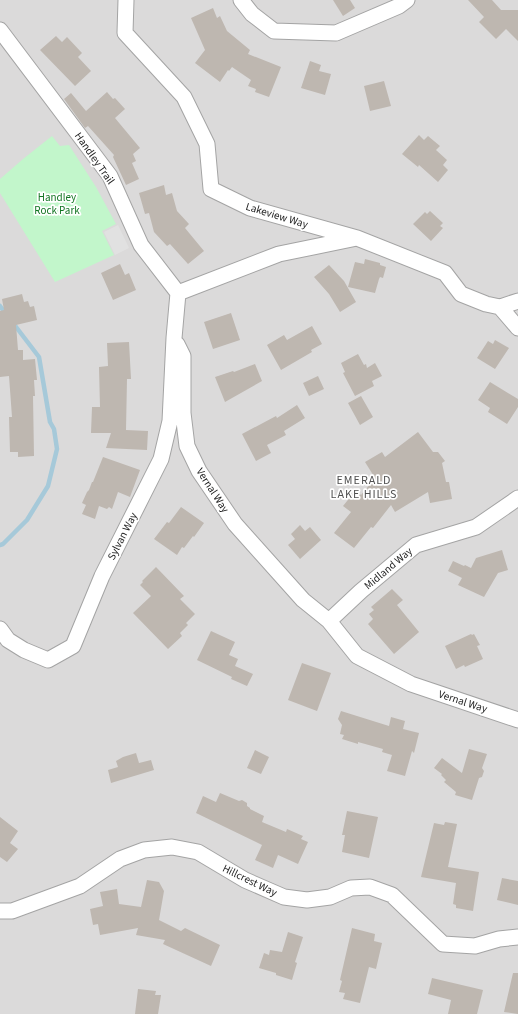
<svg xmlns="http://www.w3.org/2000/svg" width="518" height="1014" font-family="'Source Sans 3',sans-serif">
<style>
.residential{fill:#dbdada}
.park{fill:#c2f6cb}
.parking{fill:#e1e1e1}
.lines{fill:none;stroke-linecap:round;stroke-linejoin:round}
.stream{stroke:#a6c9d9;stroke-width:4.5}
.building{fill:#beb7b0}
.minor-casing{stroke:#a4a4a4;stroke-width:17}
.minor{stroke:#fff;stroke-width:15}
.labels{text-anchor:middle;stroke-width:3.5;stroke-linejoin:round;paint-order:stroke}
.street-label{font-size:11px;fill:#1d1d1d;stroke:#fff}
.park-label{font-size:11px;fill:#127422;stroke:#fff}
.neighbourhood-label{font-size:12px;letter-spacing:1px;fill:#505050;stroke:#fff}
</style>
<rect width="100%" height="100%" fill="#edebe3"/>
<!-- residential -->
<path class="residential" d="M0,0H518V1014H0Z"/>
<!-- park -->
<path class="park" d="M52,136L60,146L69,145L96,187L116,224L102,231L114,255L55,282L0,193V179L23,159Z"/>
<!-- parking -->
<path class="parking" d="M118,225L129,248L115,255L104,232Z"/>
<g class="lines">
<!-- stream -->
<path class="stream" d="M0,306L6,314
M0,545L3,544L27,520L48,486L57,449L54,429L50,422L39,357L13,323"/>
</g>
<!-- building -->
<path class="building" d="M333,0H350L355,8L343,16Z
M468,0H492L501,10H518V41L506,29L496,39L479,22L484,17Z
M213,8L217,18L220,16L227,31L250,50L248,54L281,67L269,97L255,92L256,89L248,86L251,80L232,67L229,71L228,70L220,82L195,63L205,50L191,18Z
M56,36L62,42L67,37L82,53L78,57L91,71L75,86L40,50Z
M310,61L321,65L319,71L331,74L325,95L301,88Z
M384,81L391,106L370,111L364,86Z
M107,92L113,99L115,98L125,109L115,118L140,148L133,154L136,161L132,163L139,179L126,185L113,157L114,155L88,126L85,128L64,99L71,93L86,111Z
M419,135L424,140L428,136L440,146L436,150L447,160L443,165L448,170L438,182L419,165L418,167L402,154Z
M164,185L166,195L172,193L177,211L189,224L185,228L204,251L188,264L170,244L167,246L154,232L149,213L145,214L139,193Z
M430,211L443,223L440,226L443,228L431,241L413,224L425,212L427,214Z
M365,259L380,263V265L386,267L383,278L380,277L379,279L375,293L348,287L355,262L364,264Z
M120,264L125,275L129,273L136,290L113,300L101,273Z
M329,265L344,281L356,302L340,312L329,294L314,277Z
M22,294L24,302L28,301L30,307L34,306L37,320L16,325L18,350H23V360L35,359L37,380H34L35,396H33L34,456L18,457V452H10L9,417H12L9,376L0,377V311L4,310L2,299Z
M231,313L240,340L213,349L204,322Z
M312,326L322,344L311,350L312,352L281,370L267,345L284,335L287,340Z
M495,340L509,348L495,369L477,358L488,341L493,344Z
M129,342L131,379H127L126,430L148,431L147,450L106,448L111,433H91L92,407H100L99,367L108,366L107,343Z
M358,354L364,365L366,364L367,368L375,363L382,376L372,381L374,386L355,396L343,373L345,372L341,363Z
M255,364L262,381L225,402L215,377L233,371L234,372Z
M318,376L324,389L309,396L303,383Z
M490,382L518,399V407L507,424L488,412L490,408L478,400Z
M361,396L373,417L360,425L348,403Z
M297,405L305,418L284,431L286,435L267,445L271,453L256,461L242,434L276,416L277,418Z
M418,432L433,452H438L445,461L442,463L446,482H449L452,499L430,503L428,492L395,512L391,505L373,528L371,527L354,548L334,533L351,512L343,506L356,490L361,495L375,478L365,462L382,452L385,457Z
M103,457L140,470L130,497L118,492L112,509L109,507L107,509L99,506L95,519L82,514L86,505L82,503L87,492L89,490L92,482H93Z
M181,507L204,523L194,537L193,536L184,548L182,547L177,555L154,539L167,522L169,523Z
M300,525L305,531L310,527L321,540L300,559L288,545L295,539L291,534Z
M502,550L508,570L498,573L484,597L458,585L462,578L448,571L453,561L464,566L465,565L471,568L476,558Z
M156,567L184,596L180,599L195,614L186,623L188,625L180,633L182,636L168,649L133,613L151,596L140,585L143,582L142,581Z
M392,589L403,600L397,605L419,632L394,654L368,624L373,619L369,614L374,610L371,607Z
M211,631L235,642L229,655L238,659L235,666L253,674L247,686L231,679L232,677L197,660Z
M471,634L472,635L474,634L480,645L477,646L483,659L465,667L464,665L456,669L445,646Z
M302,663L331,673L317,711L288,700Z
M341,711L389,726L391,717L405,721L403,729L419,733L414,753L412,751L405,776L387,771L392,755L382,752L383,749L358,742V744L342,739L344,735L340,734L342,725L338,719Z
M469,749L487,754L482,768L484,771L482,777L479,778L472,800L455,795L456,792L444,782L446,780L441,775L442,774L434,768L442,758L462,773Z
M255,750L269,757L261,774L247,768Z
M136,753L139,763L151,760L154,770L111,783L108,770L118,767L116,761L123,757Z
M220,793L239,801L242,800L247,803V806L250,808V809L264,816L262,822L286,832L287,829L303,836L301,839L308,842L298,864L278,855L273,868L255,860L262,845L196,813L203,796L216,802Z
M347,811L378,817L369,858L342,852L345,835H342Z
M0,817L18,831L10,843L18,849L7,862L0,857Z
M445,822L457,824L448,867L479,872L473,911L456,908V905L453,904L456,883L421,877L434,823L444,825Z
M502,878L518,881V905L497,900Z
M147,880L159,882L164,891L159,920L181,931L185,928L220,945L211,966L163,944L165,940L136,935L138,928L100,935L98,924L93,925L90,909L103,906L100,892L117,889L119,904L141,907Z
M352,928L375,934L374,941L382,943L376,969L369,967L360,1003L343,999L345,993L339,992L342,981L340,980Z
M288,932L303,937L295,962L297,963L292,980L276,975V973L259,968L264,953L269,955L270,950L282,952Z
M513,973H518V1014L504,1012Z
M432,978L483,990L477,1014H448L451,1000L428,994Z
M138,989L156,991L155,995H161L158,1014H135Z"/>
<g class="lines">
<defs>
<path id="minor" d="M126,0L125,33L184,97L207,144L211,189L250,208L357,238L445,273L461,294L486,304L500,307L518,301
M241,0L252,14L274,31L336,33L399,6L407,0
M0,30L110,176L141,245L178,293
M500,307L518,328
M177,344L183,356V413L187,446L199,471L235,524L303,600L329,621L357,656L411,684L518,720
M329,621L361,591L416,545L476,527L518,498
M0,629L8,640L24,650L48,660L73,646L102,576L161,459L170,421L174,338L178,293L279,254L357,238
M0,911H12L80,886L120,859L144,850L172,847L198,852L245,880L284,897L307,900L330,897L351,888L370,887L392,895L443,944L475,946L499,939L518,937"/>
</defs>
<!-- minor casing -->
<use href="#minor" class="minor-casing"/>
<!-- minor -->
<use href="#minor" class="minor"/>
</g>
<g class="labels">
<!-- street labels -->
<g class="street-label">
<text transform="translate(95 158) rotate(55)" y="4">Handley Trail</text>
<text transform="translate(277 215) rotate(17)" y="4">Lakeview Way</text>
<text transform="translate(213 490) rotate(57)" y="4">Vernal Way</text>
<text transform="translate(122 536) rotate(-63)" y="4">Sylvan Way</text>
<text transform="translate(388 568) rotate(-40)" y="4">Midland Way</text>
<text transform="translate(463 701) rotate(18)" y="4">Vernal Way</text>
<text transform="translate(250 880) rotate(26)" y="4">Hillcrest Way</text>
</g>
<!-- park labels -->
<g class="park-label">
<text x="57" y="201">Handley<tspan x="57" dy="13">Rock Park</tspan></text>
</g>
<!-- neighbourhood labels -->
<g class="neighbourhood-label">
<text x="364" y="484">EMERALD<tspan x="364" dy="14">LAKE HILLS</tspan></text>
</g>
</g>
</svg>
